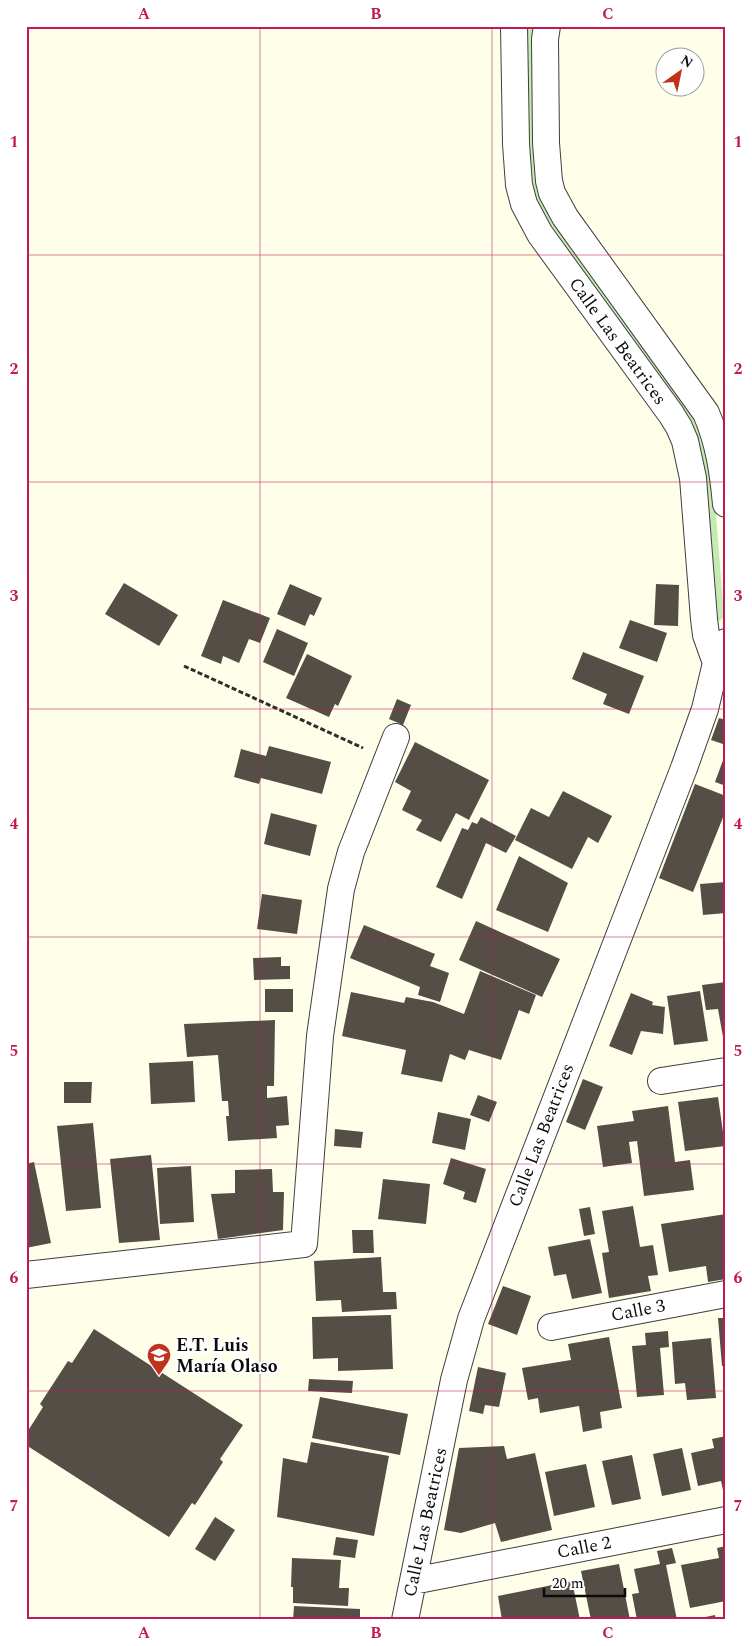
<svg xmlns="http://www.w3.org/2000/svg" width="752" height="1646" font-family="Spectral,serif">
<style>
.green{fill:#c5ebb2}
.building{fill:#544e47}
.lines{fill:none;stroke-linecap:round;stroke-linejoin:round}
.minor-casing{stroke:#3e3e3e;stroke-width:28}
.path{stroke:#2d2d2d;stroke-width:3;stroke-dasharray:5 2.5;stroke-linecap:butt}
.minor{stroke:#fff;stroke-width:26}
.grid{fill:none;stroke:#c2185b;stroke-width:1;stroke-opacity:0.55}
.labels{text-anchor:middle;stroke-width:5;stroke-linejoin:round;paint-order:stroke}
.street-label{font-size:18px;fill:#0b0b0b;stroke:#fff}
.poi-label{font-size:18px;font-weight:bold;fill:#0b0b0b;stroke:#fff;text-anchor:start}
.neatline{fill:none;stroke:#c2185b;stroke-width:2}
.grid-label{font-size:16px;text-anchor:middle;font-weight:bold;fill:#c2185b}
</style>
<rect width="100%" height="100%" fill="#ffffe9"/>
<!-- green -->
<path class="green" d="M525,26H537V143L697,417L713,476L724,616L720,621L716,619L703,476L548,228L529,184Z"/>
<!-- building -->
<path class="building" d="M124,583L178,615L159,646L105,614Z
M290,584L322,598L314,616L310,614L305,626L277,614Z
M656,584L679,585L678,626L654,625Z
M223,600L270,618L260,643L249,639L239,663L223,656L221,664L201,656Z
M630,620L667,633L657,662L619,648Z
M277,629L308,643L294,676L263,662Z
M583,652L644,676L629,714L603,704L607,694L572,679Z
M307,654L352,676L338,706L335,704L329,717L286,698Z
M397,699L411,705L403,725L389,719Z
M719,718L726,720V745L711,740Z
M415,742L489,780L469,820L456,813L441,842L416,830L422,820L402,810L411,791L395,782Z
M269,746L331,762L322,794L261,778L259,784L234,777L241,749L266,756Z
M726,752V786L715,782Z
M695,784L726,796V810L693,892L659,878Z
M563,791L612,816L598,843L588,837L572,869L515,840L531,808L549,817Z
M271,813L317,825L310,856L264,844Z
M481,817L516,836L506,853L486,843L462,899L436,887L462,828L468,830L472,822L477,824Z
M519,856L568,883L548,932L496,910Z
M726,882V913L703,915L700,884Z
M262,894L302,900L297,934L257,929Z
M476,921L560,959L542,997L459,960Z
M364,925L435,954L430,966L449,973L440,1002L418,995L420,987L350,958Z
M281,957V966H290V979L254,980L253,958Z
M480,971L536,995L529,1014L519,1010L501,1060L469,1050L465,1060L450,1054L442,1082L401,1074L406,1050L342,1036L351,992L404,1003L406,997L433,1002L464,1014Z
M726,982V1037H723L718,1009L706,1010L702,985Z
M265,989H293V1012H265Z
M700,991L708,1041L674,1045L667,996Z
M631,993L653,1002L652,1005L665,1007L663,1034L641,1031L632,1055L609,1046Z
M275,1020L274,1086H267V1098L287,1096L289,1125L276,1126L277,1138L228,1141L226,1116H229L228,1101H222L218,1055L187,1057L184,1024Z
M193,1061L195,1102L151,1104L149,1063Z
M583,1079L603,1087L585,1130L566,1122Z
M64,1082H92L91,1103H64Z
M478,1095L497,1102L489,1122L470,1115Z
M718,1097L725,1146L685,1151L678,1102Z
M668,1106L675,1162L690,1160L694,1190L644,1196L637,1141L629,1142L632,1163L603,1167L597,1126L634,1121L632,1111Z
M438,1112L471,1119L465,1150L432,1143Z
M93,1123L101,1208L66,1211L57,1126Z
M335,1129L363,1132L361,1148L334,1146Z
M151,1155L160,1240L119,1243L110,1159Z
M451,1158L486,1169L476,1203L463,1199L465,1192L443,1184Z
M34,1162L51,1243L26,1248V1164Z
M191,1166L194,1222L160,1224L157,1168Z
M272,1169L273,1192H284L283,1230L218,1239L211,1194L235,1193V1170Z
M383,1179L430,1184L426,1224L378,1219Z
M633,1206L640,1247L653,1245L658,1275L648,1276L651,1291L609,1298L602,1253L609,1252L602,1211Z
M590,1207L595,1234L584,1236L579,1209Z
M726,1214V1279L708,1282L706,1266L669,1272L661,1224Z
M352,1230H373L374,1253H353Z
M590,1239L602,1293L572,1299L566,1274L554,1276L548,1247Z
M381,1257L383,1292H396L397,1309L342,1312L341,1300L316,1301L314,1261Z
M503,1286L531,1296L517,1335L488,1324Z
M391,1315L393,1369L338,1371V1358L313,1359L312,1317Z
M718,1318H726V1366H722Z
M94,1329L243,1425L220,1459L223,1462L195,1505L192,1503L169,1537L26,1445V1434L43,1407L40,1404L68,1361L72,1363Z
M668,1331L669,1347L660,1348L664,1395L637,1397L632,1346L646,1345L645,1333Z
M609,1337L622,1408L600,1412L602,1428L583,1432L579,1406L540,1413L538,1398L528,1400L522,1368L571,1360L568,1344Z
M711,1338L716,1398L687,1400L685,1383L675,1384L672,1342Z
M478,1367L506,1373L499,1407L485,1405L483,1414L469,1411Z
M309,1379L353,1381L352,1393L308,1391Z
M320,1397L408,1414L400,1455L312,1438Z
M726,1436V1499H725L721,1481L698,1486L691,1453L714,1448L712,1439Z
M311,1442L389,1456L374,1536L277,1517L283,1458L307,1463Z
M504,1446L507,1459L535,1453L552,1530L501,1542L495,1523L461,1533L444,1530L459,1448Z
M682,1448L691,1490L662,1496L653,1454Z
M632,1455L641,1499L612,1505L602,1461Z
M586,1464L595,1507L554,1516L545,1472Z
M215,1517L235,1530L215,1561L195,1549Z
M336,1537L358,1540L355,1558L333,1555Z
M726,1546V1601L690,1608L681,1565L719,1558L717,1548Z
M672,1548L676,1563L666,1565L677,1620H637L632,1594L639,1593L634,1569L660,1564L657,1551Z
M292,1558L341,1560L339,1588H349L348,1606L293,1603V1587H291Z
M619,1564L630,1620H591L581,1571Z
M572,1581L580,1620H502L498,1596Z
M294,1606L360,1609V1620H293Z
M715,1615L716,1620H696V1619Z"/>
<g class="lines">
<defs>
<path id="minor" d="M514,26L516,144L519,185L524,204L540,234L671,414L679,427L685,441L693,478L704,619L706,635L716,663
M547,26L545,39L546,143L549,181L552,193L565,217L706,413C719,443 723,472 726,504
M661,1081L726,1071
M26,1275L304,1244L320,1036L341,889L351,852L396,737
M551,1327L726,1294
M413,1581L726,1520
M405,1620L454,1380L471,1319L684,768L705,709L716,663L726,642"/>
</defs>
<!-- minor casing -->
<use href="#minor" class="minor-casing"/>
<!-- path -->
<path class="path" d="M184,666L363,748"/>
<!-- minor -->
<use href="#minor" class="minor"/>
</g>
<!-- grid -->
<path class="grid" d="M260,26V1620M492,26V1620M26,255H726M26,482H726M26,709H726M26,937H726M26,1164H726M26,1391H726"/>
<!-- icons -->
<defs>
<symbol id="school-pin" viewBox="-11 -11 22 30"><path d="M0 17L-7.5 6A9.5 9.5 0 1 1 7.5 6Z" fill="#c1321d" stroke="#fff"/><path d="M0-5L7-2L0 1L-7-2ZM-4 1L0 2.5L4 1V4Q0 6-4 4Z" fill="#fff"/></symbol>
</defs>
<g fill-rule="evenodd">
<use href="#school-pin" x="145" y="1341" width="28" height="38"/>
</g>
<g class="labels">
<!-- street labels -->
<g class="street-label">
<text transform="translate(618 341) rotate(54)" y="6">Calle Las Beatrices</text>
<text transform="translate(541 1135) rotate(-69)" y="6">Calle Las Beatrices</text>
<text transform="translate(638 1310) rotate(-11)" y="6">Calle 3</text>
<text transform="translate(425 1522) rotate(-78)" y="6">Calle Las Beatrices</text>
<text transform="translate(584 1547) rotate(-11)" y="6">Calle 2</text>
</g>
<!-- poi labels -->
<g class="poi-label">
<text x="176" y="1351">E.T. Luis<tspan x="176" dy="21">María Olaso</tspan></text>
</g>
</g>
<!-- border -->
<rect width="752" height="1646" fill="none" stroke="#ffffff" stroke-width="55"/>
<!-- north arrow -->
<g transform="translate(680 72) rotate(33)"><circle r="24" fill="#ffffff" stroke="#9d9d9d"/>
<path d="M0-4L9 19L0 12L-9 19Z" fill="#c1321d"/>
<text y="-8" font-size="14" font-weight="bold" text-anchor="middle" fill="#0b0b0b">N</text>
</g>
<!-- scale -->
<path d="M544 1588v8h81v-8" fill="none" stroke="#0b0b0b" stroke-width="2.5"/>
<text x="552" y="1588" font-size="15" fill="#0b0b0b" stroke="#ffffff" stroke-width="4" paint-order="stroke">20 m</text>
<rect x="28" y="28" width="696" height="1590" class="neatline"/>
<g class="grid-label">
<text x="144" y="19">A</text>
<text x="376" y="19">B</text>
<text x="608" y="19">C</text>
<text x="14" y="147">1</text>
<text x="738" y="147">1</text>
<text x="14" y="374">2</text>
<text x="738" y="374">2</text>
<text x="14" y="601">3</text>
<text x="738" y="601">3</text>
<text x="14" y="829">4</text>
<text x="738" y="829">4</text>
<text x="14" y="1056">5</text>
<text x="738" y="1056">5</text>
<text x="14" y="1283">6</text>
<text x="738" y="1283">6</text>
<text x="14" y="1511">7</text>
<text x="738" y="1511">7</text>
<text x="144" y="1638">A</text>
<text x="376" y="1638">B</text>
<text x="608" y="1638">C</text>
</g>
</svg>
